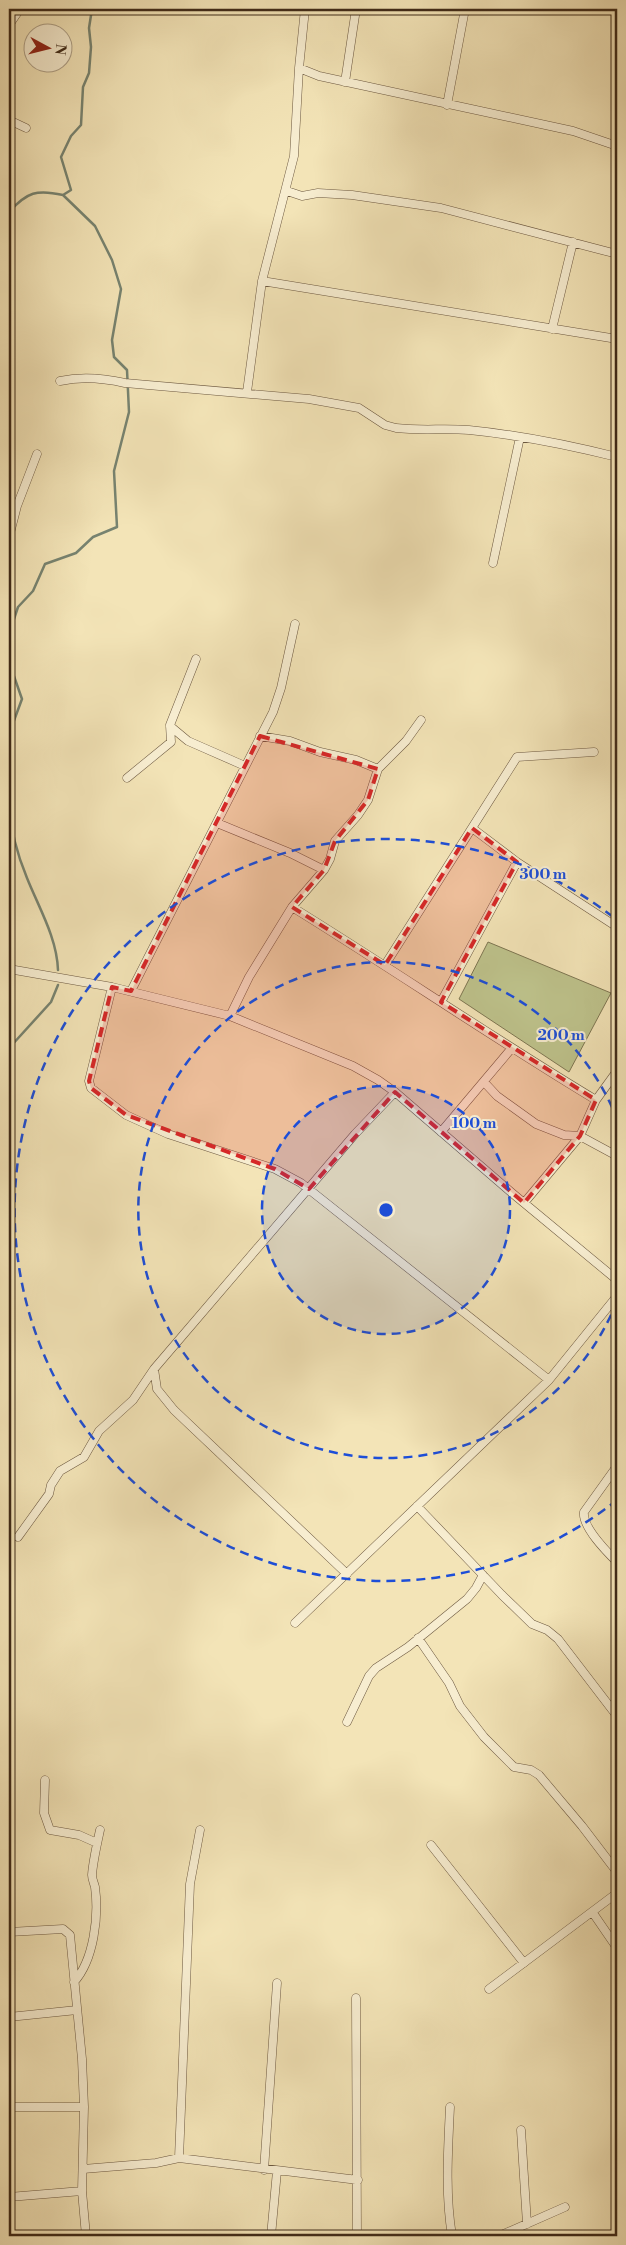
<svg xmlns="http://www.w3.org/2000/svg" width="626" height="2245" font-family="'Libre Bodoni',serif">
<style>
.grass{fill:#bec38c;stroke:#7e7652}
.lines{fill:none;stroke-linecap:round;stroke-linejoin:round}
.stream{stroke:#778370;stroke-width:2.5}
.street-casing{stroke:#6c5840;stroke-width:9}
.street{stroke:#f7edd0;stroke-width:8}
.marked{fill:#d62828;fill-opacity:0.2;stroke:#d62828;stroke-width:4;stroke-dasharray:10 6;stroke-linejoin:round}
.ring{fill:none;stroke:#1d4ed8;stroke-width:2.5;stroke-dasharray:9 6}
.centre{fill:#1d4ed8;stroke:#f7edd0;stroke-width:2.5}
.ring-label{font-size:15px;text-anchor:middle;font-weight:bold;fill:#1d4ed8;stroke:#f7edd0;stroke-width:4;stroke-linejoin:round;paint-order:stroke}
</style>
<rect width="100%" height="100%" fill="#f3e4b7"/>
<filter id="stains"><feTurbulence type="fractalNoise" baseFrequency=".004" numOctaves="4"/><feColorMatrix values="0 0 0 0 .2 0 0 0 0 .09 0 0 0 0 .02 0 0 0 .5 -.17"/></filter>
<radialGradient id="worn" r=".72"><stop offset=".6" stop-color="#630" stop-opacity="0"/><stop offset="1" stop-color="#630" stop-opacity=".3"/></radialGradient>
<!-- grass -->
<path class="grass" d="M488,942L611,993L569,1072L459,999Z"/>
<g class="lines">
<!-- stream -->
<path class="stream" d="M9,212C27,192 37,189 63,195L71,190L61,157L71,136L81,125L83,87L89,73L91,47L89,28L92,9
M9,634L18,607L33,591L45,564L76,553L93,537L117,527L114,471L129,412L127,370L114,357L112,340L121,289L112,260L95,226L63,195
M9,662L22,699L9,734
M9,806C11,832 17,854 27,878C39,908 57,938 58,970
M9,1046H11L51,1002L58,985"/>
<defs>
<path id="street" d="M9,25L20,9
M299,68L319,76L573,131L617,146
M345,82L356,9
M447,105L465,9
M9,120L26,128
M287,191L302,196L318,193L352,195L441,208L617,254
M262,281L617,339
M552,329L573,242
M60,381C82,376 103,378 125,383L309,399L359,408L385,425L396,428C420,431 445,428 469,430C519,435 569,445 617,457
M247,392L262,281L294,156L299,68L305,9
M9,537L17,506L37,454
M493,563L520,437
M170,726L188,741L245,766
M260,736L290,741L320,752L356,760L378,769
M127,778L171,742L170,725L196,659
M217,823L290,853L324,870
M472,828L517,862L617,927
M292,907C394,970 493,1038 596,1100
M385,965L517,757L594,752
M9,969L112,987L230,1016L353,1066L378,1080L395,1092L512,1193L617,1280
M112,987L89,1081L91,1088L126,1115L168,1134L275,1169L301,1183L549,1380
M131,991L273,712L281,688L295,624
M441,1002L517,862
M230,1016L249,977L292,907L324,870L330,859L335,841L358,815L368,800L378,769L406,741L421,720
M484,1082L497,1096L536,1124L564,1135L580,1136L617,1156
M441,1132L511,1049
M524,1203L580,1136L596,1100L617,1071
M617,1466L584,1512C582,1527 607,1552 617,1562
M417,1506L502,1595L532,1624L547,1630L558,1639L617,1716
M18,1537L49,1494L51,1485L60,1471L84,1457L99,1431L133,1400L154,1369
M347,1574L174,1410L157,1389L154,1369L355,1134L395,1092
M295,1623L549,1380L617,1296
M418,1638L449,1683L460,1706L484,1737L514,1767L531,1770L539,1775L582,1826L617,1872
M347,1722L369,1676L376,1668L408,1647L467,1599L476,1588L483,1575
M45,1780L44,1813L50,1830L79,1835L97,1843
M431,1845L524,1963
M593,1913L617,1948
M9,1932L63,1929L70,1935L82,2059L84,2107L82,2191L86,2236
M74,1982C94,1960 99,1916 95,1887C94,1883 92,1879 92,1875C93,1861 97,1844 100,1830
M489,1989L617,1893
M356,1998L357,2236
M9,2017L77,2010
M9,2107H84
M450,2107C448,2150 445,2193 452,2236
M521,2130L527,2224
M179,2158L190,1884L200,1830
M83,2169L156,2163L179,2158L358,2180
M264,2170L277,1983
M9,2197L82,2191
M271,2236L277,2171
M499,2236L565,2207"/>
</defs>
<!-- street casing -->
<use href="#street" class="street-casing"/>
<!-- street -->
<use href="#street" class="street"/>
</g>
<!-- marked area -->
<path class="marked" d="M260,736L378,769L368,800L335,841L324,870L292,907L385,965L472,828L517,862L441,1002L596,1100L580,1136L524,1203L395,1092L309,1189L275,1169L126,1115L91,1088L89,1081L112,987L131,991Z"/>
<!-- distance rings -->
<circle cx="386" cy="1210" r="124" fill="#1d4ed8" fill-opacity=".12"/>
<g class="ring">
<circle cx="386" cy="1210" r="124"/>
<path d="M617 1301A248 248 0 1 1 617 1119"/>
<path d="M617 1500A371 371 0 1 1 617 920"/>
</g>
<circle cx="386" cy="1210" r="8" class="centre"/>
<g class="ring-label">
<text x="543" y="879">300 m</text>
<text x="561" y="1040">200 m</text>
<text x="474" y="1128">100 m</text>
</g>
<!-- margin -->
<rect width="626" height="2245" fill="none" stroke="#f3e4b7" stroke-width="30"/>
<rect x="10" y="10" width="606" height="2225" fill="none" stroke="#3f2a18" stroke-width="2.5"/>
<rect x="15" y="15" width="596" height="2215" fill="none" stroke="#3f2a18"/>
<!-- north arrow -->
<g transform="translate(48 48) rotate(97)"><circle r="24" fill="#f7edd0" stroke="#ad9f86"/>
<path d="M0-4L9 19L0 12L-9 19Z" fill="#8f2418"/>
<text y="-8" font-size="14" font-weight="bold" text-anchor="middle" fill="#3f2a18">N</text>
</g>
<rect width="100%" height="100%" filter="url(#stains)"/>
<rect width="100%" height="100%" fill="url(#worn)"/>
</svg>
